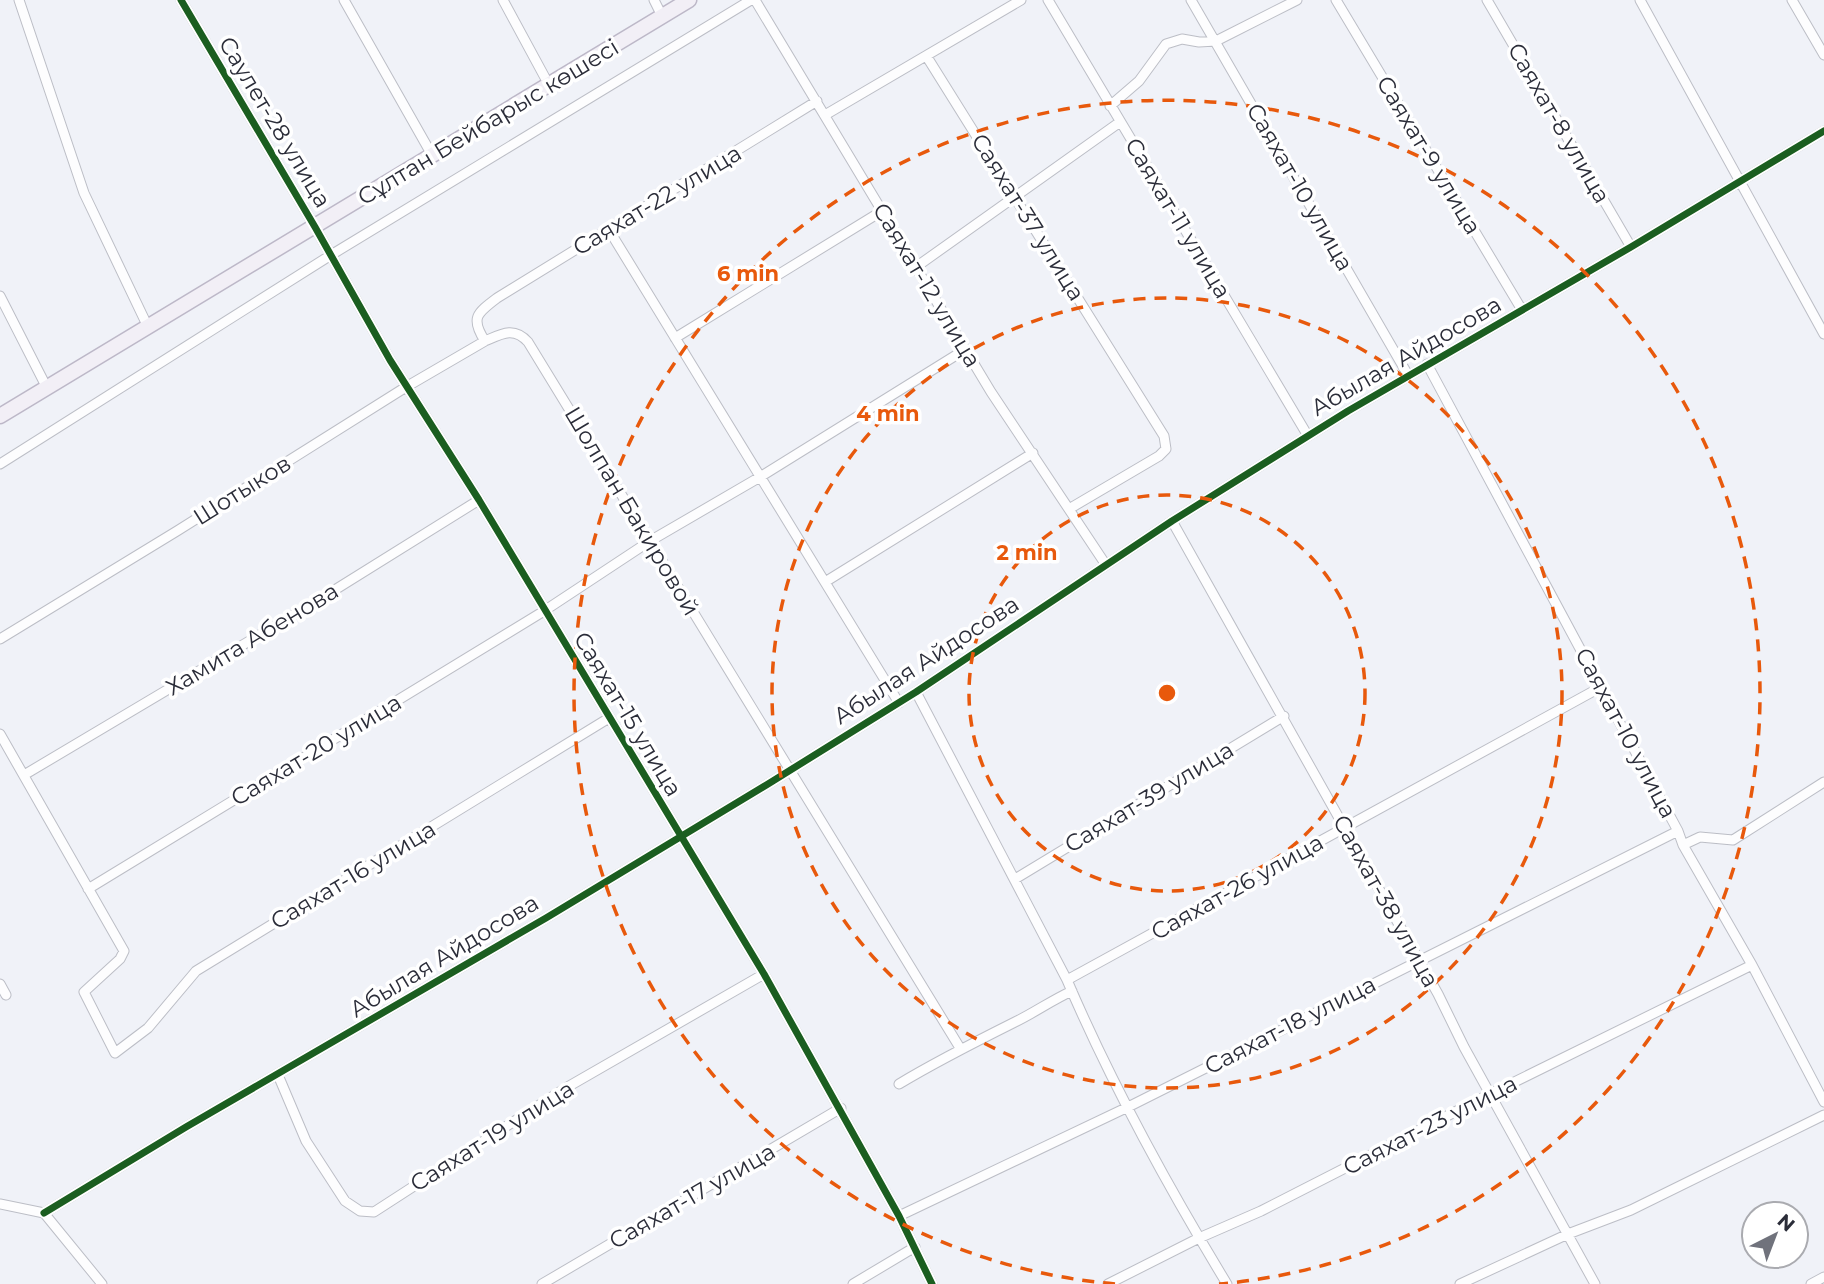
<svg xmlns="http://www.w3.org/2000/svg" width="1824" height="1284" font-family="Montserrat,sans-serif">
<style>
.lines{fill:none;stroke-linecap:round;stroke-linejoin:round}
.minor-casing{stroke:#bcbec6;stroke-width:11}
.primary-casing{stroke:#bdb8c8;stroke-width:17}
.minor{stroke:#fdfdfe;stroke-width:9}
.primary{stroke:#f2eff6;stroke-width:14}
.cycleway-casing{stroke:#fff;stroke-width:11}
.cycleway{stroke:#1b5e20;stroke-width:7}
.ring{fill:none;stroke:#e8590c;stroke-width:3.5;stroke-dasharray:12 9}
.labels{text-anchor:middle;stroke-width:7;stroke-linejoin:round;paint-order:stroke}
.street-label{font-size:23px;fill:#2b2d39;stroke:#fff}
.centre{fill:#e8590c;stroke:#fff;stroke-width:3.5}
.ring-label{font-size:21px;text-anchor:middle;font-weight:bold;fill:#e8590c;stroke:#fff;stroke-width:7;stroke-linejoin:round;paint-order:stroke}
</style>
<rect width="100%" height="100%" fill="#f0f2f8"/>
<g class="lines">
<defs>
<path id="minor" d="M19,0L84,193L148,327
M181,0L315,227L390,360L479,500L764,974L899,1216L932,1284
M344,0L432,155
M503,0L549,85
M654,0L662,16
M755,0L991,392L1106,565
M1048,0L1308,436
M1191,0L1408,375
M1336,0L1522,310
M1487,0L1631,247
M1640,0L1824,334
M1792,0L1824,55
M927,57L1164,436L1166,449L1159,456L1069,509
M817,101L497,298C477,313 470,318 485,341C501,334 514,326 528,342L960,1048
M1110,106L1139,81L1166,44L1182,39L1199,42L1216,41L1297,0
M825,115L1021,0
M609,230L899,703
M916,267L1120,122
M0,296L47,388
M675,338L882,211
M1427,364L1678,831L1683,845L1752,965L1824,1102
M0,464L331,255L751,0
M1172,521L1438,994L1464,1047L1595,1284
M825,582L1033,453
M0,639L177,531L406,387L485,341
M916,692L1067,980
M0,734L124,951L120,959L84,992L115,1053L148,1028L196,971L609,718
M24,775L325,596L479,500
M1683,845L1700,837L1733,840L1824,782
M1015,879L1284,716
M88,889L544,611L650,541L760,477L966,349
M0,984L6,995
M278,1075L306,1141L345,1201L360,1211L374,1212L564,1089L764,974
M899,1084C937,1061 975,1042 1015,1022C1034,1013 1052,1000 1072,991
M0,1204L44,1213L102,1284
M44,1213L186,1127L546,918L768,784L916,692L1172,521L1348,411L1631,247L1824,131
M899,1216L1128,1107L1678,831
M542,1284L841,1108
M853,1284L915,1247
M1108,1284L1199,1238L1261,1211L1492,1093L1752,965
M1227,1284C1168,1187 1112,1085 1067,980L1601,687
M1460,1284L1568,1234L1631,1210L1824,1115
M1811,1284L1824,1277"/>
<path id="primary" d="M0,416L689,0"/>
</defs>
<!-- minor casing -->
<use href="#minor" class="minor-casing"/>
<!-- primary casing -->
<use href="#primary" class="primary-casing"/>
<!-- minor -->
<use href="#minor" class="minor"/>
<!-- primary -->
<use href="#primary" class="primary"/>
<defs>
<path id="cycleway" d="M181,0L315,227L390,360L479,500L764,974L899,1216L932,1284
M44,1213L186,1127L546,918L768,784L916,692L1172,521L1348,411L1631,247L1824,131"/>
</defs>
<!-- cycleway casing -->
<use href="#cycleway" class="cycleway-casing"/>
<!-- cycleway -->
<use href="#cycleway" class="cycleway"/>
</g>
<!-- distance rings -->
<g class="ring">
<circle cx="1167" cy="693" r="198"/>
<circle cx="1167" cy="693" r="395"/>
<path d="M1115 1284A593 593 0 1 1 1219 1284"/>
</g>
<g class="labels">
<!-- street labels -->
<g class="street-label">
<text transform="translate(275 122) rotate(59)" y="8">Саулет-28 улица</text>
<text transform="translate(488 122) rotate(-31)" y="8">Сұлтан Бейбарыс көшесі</text>
<text transform="translate(1559 123) rotate(60)" y="8">Саяхат-8 улица</text>
<text transform="translate(1429 155) rotate(59)" y="8">Саяхат-9 улица</text>
<text transform="translate(1300 187) rotate(60)" y="8">Саяхат-10 улица</text>
<text transform="translate(657 200) rotate(-31)" y="8">Саяхат-22 улица</text>
<text transform="translate(1028 217) rotate(58)" y="8">Саяхат-37 улица</text>
<text transform="translate(1178 218) rotate(59)" y="8">Саяхат-11 улица</text>
<text transform="translate(927 285) rotate(59)" y="8">Саяхат-12 улица</text>
<text transform="translate(1406 356) rotate(-30)" y="8">Абылая Айдосова</text>
<text transform="translate(242 490) rotate(-32)" y="8">Шотыков</text>
<text transform="translate(632 511) rotate(59)" y="8">Шолпан Бакировой</text>
<text transform="translate(252 639) rotate(-31)" y="8">Хамита Абенова</text>
<text transform="translate(926 660) rotate(-33)" y="8">Абылая Айдосова</text>
<text transform="translate(628 714) rotate(59)" y="8">Саяхат-15 улица</text>
<text transform="translate(1626 733) rotate(62)" y="8">Саяхат-10 улица</text>
<text transform="translate(316 750) rotate(-31)" y="8">Саяхат-20 улица</text>
<text transform="translate(1149 797) rotate(-31)" y="8">Саяхат-39 улица</text>
<text transform="translate(353 875) rotate(-31)" y="8">Саяхат-16 улица</text>
<text transform="translate(1237 887) rotate(-29)" y="8">Саяхат-26 улица</text>
<text transform="translate(1386 901) rotate(61)" y="8">Саяхат-38 улица</text>
<text transform="translate(444 956) rotate(-31)" y="8">Абылая Айдосова</text>
<text transform="translate(1290 1025) rotate(-27)" y="8">Саяхат-18 улица</text>
<text transform="translate(1430 1125) rotate(-27)" y="8">Саяхат-23 улица</text>
<text transform="translate(492 1136) rotate(-32)" y="8">Саяхат-19 улица</text>
<text transform="translate(692 1196) rotate(-30)" y="8">Саяхат-17 улица</text>
</g>
</g>
<circle cx="1167" cy="693" r="10" class="centre"/>
<g class="ring-label">
<text x="748" y="281">6 min</text>
<text x="888" y="421">4 min</text>
<text x="1027" y="560">2 min</text>
</g>
<!-- north arrow -->
<g transform="translate(1775 1235) rotate(42)"><circle r="33" fill="#ffffff" stroke="#aaabb0" stroke-width="2"/>
<path d="M0-5L12 26L0 18L-12 26Z" fill="#70727c"/>
<text y="-10" font-size="19" font-weight="bold" text-anchor="middle" fill="#2b2d39">N</text>
</g>
</svg>
